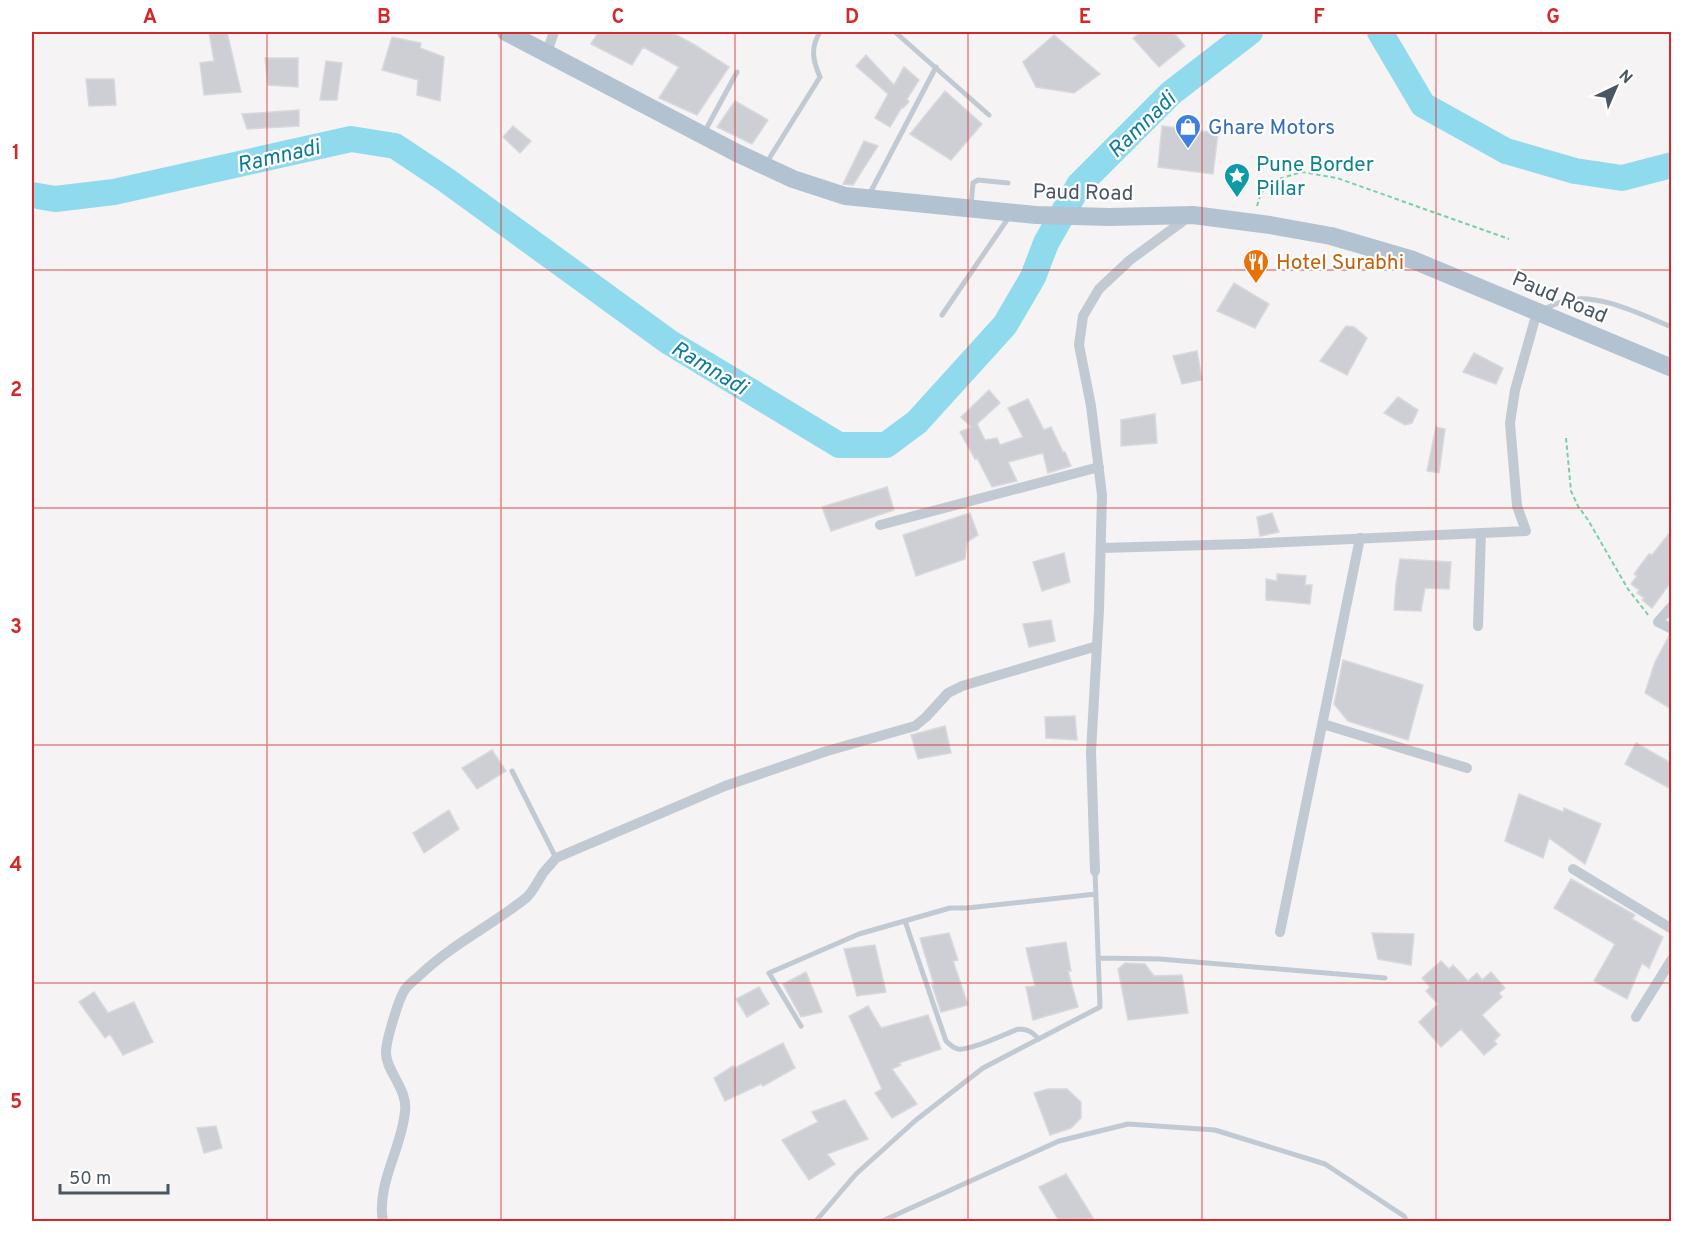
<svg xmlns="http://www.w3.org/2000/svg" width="1703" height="1253" font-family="Overpass,sans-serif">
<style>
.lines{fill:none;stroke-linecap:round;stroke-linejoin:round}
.river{stroke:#90daee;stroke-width:26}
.building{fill:#cdcfd5;stroke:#d7d9de;stroke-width:1.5}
.path{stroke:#7ad0a6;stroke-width:2;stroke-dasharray:4.5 3;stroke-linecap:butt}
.lane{stroke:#c1cad2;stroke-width:5}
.street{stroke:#c1cad2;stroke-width:10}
.primary{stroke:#b3c2d1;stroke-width:18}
.grid{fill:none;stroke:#d62828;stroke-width:1.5;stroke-opacity:0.55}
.labels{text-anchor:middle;stroke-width:4.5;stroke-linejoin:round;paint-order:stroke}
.shop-label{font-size:21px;fill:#366cbe;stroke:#fff;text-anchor:start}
.culture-label{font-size:21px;fill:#0d838f;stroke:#fff;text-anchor:start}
.street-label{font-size:21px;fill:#4a5661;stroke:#fff}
.food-label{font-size:21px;fill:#c56008;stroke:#fff;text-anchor:start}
.water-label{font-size:22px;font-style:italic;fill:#0c7c9b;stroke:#fff}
.neatline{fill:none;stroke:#d62828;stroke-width:2}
.grid-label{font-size:20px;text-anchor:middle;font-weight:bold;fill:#d62828}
</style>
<rect width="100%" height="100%" fill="#f5f3f3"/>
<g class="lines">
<!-- river -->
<path class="river" d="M1380,32L1423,105L1506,151L1575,171L1622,178L1672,165
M32,195L55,199L114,192L351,139L395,146L446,180L669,342L839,445H886L917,422L1005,325L1033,277L1046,243L1079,185L1171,93L1250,32"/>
</g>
<!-- building -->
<path class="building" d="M209,32H227L241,92L204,95L200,63L214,61Z
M598,32H671L695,45L729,67L697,115L659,98L679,67L643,47L632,65L591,44Z
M1141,32H1173L1185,46L1159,67L1133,38Z
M1054,35L1100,74L1074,93L1036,87L1023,62Z
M392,37L421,43L420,48L444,57L440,101L417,95L418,80L382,70Z
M866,55L894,85L904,67L919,80L907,99L909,102L903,108L902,107L890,127L875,118L888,94L856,66Z
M265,58H298V87L268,85Z
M326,61L342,63L337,100H320Z
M86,79H114L116,105L89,106Z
M945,91L982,124L951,160L910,134Z
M735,101L768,120L752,144L717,127Z
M299,110V126L247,129L242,114Z
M513,126L531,141L520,153L503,137Z
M1162,126L1218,133L1213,174L1158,167Z
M864,141L878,146L853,185L843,184Z
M1234,283L1269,304L1255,328L1217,311Z
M1346,326L1354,327L1367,338L1347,375L1320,361Z
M1197,351L1202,380L1182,384L1173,356Z
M1474,353L1503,368L1496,384L1463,372Z
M989,390L1000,403L977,424L985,440L997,438L1000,445L1023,437L1008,408L1028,399L1044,430L1051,427L1063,452H1065L1071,466L1048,473L1043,453L1008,462L1017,481L992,487L977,458L975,459L960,432L971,427L961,417Z
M1398,397L1418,410L1412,423L1405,425L1384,413Z
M1155,414L1157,443L1121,446V420Z
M1436,427L1445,429L1439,473L1427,471Z
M887,487L894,510L831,531L822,507Z
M970,513L978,535L967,542L965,559L916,576L903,535Z
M1272,513L1279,532L1260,536L1257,517Z
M1671,531V582L1652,608L1642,600L1644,598L1637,593L1639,590L1631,584L1637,576L1634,574L1649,554L1652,555Z
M1064,553L1070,582L1042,591L1033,562Z
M1400,559L1451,562L1449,589L1425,588L1421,611L1394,610L1396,584Z
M1277,574L1306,576L1305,585H1312L1310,604L1266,600V579L1277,581Z
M1051,620L1055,641L1029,647L1023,624Z
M1669,636H1671V709L1645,693L1655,662Z
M1343,660L1423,685L1408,740L1348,721L1334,704Z
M1075,716L1077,740L1046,738L1045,717Z
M945,726L951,753L918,759L911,735Z
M1636,743L1671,763V789L1625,764Z
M492,750L506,771L477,789L462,768Z
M1519,794L1563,812L1564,808L1601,824L1585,864L1549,838L1543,858L1505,841Z
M449,810L459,829L424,853L413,833Z
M1571,879L1635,915L1632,919L1663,937L1649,968L1642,963L1627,999L1594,981L1615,944L1554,908Z
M949,933L958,960L953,961L968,1005L941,1012L932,985H934L920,938Z
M1372,933L1414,934L1411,965L1378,959Z
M1066,942L1071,971H1068L1078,1007L1033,1020L1026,987L1035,986L1026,948Z
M875,945L886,992L857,996L844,949Z
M1441,961L1449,969L1453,965L1468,981L1477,973L1482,980L1491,972L1505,988L1499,993L1502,997L1482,1015L1500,1035L1494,1041L1497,1044L1484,1055L1461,1029L1441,1047L1419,1022L1438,1004L1426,991L1430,987L1422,978Z
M1125,963L1145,964L1154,976L1182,975L1188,1013L1128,1020L1118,969Z
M806,972L822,1012L801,1017L783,984Z
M759,987L769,1004L747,1017L736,999Z
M94,992L108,1013L134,1002L153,1042L123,1055L110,1034L105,1038L79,1002Z
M868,1006L881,1028L928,1015L941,1049L899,1063L901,1065L892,1069L917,1104L892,1118L875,1093L882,1089L849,1016Z
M783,1043L795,1068L763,1086L761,1084L725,1101L714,1078L733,1066L735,1068Z
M1048,1089H1067L1081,1102V1118L1071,1128L1050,1135L1034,1093Z
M845,1100L868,1139L827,1154L835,1164L809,1180L782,1140L818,1122L812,1112Z
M216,1126L222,1148L204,1153L197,1128Z
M1066,1174L1095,1221H1059L1039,1187Z"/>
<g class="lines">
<!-- path -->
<path class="path" d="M1257,206L1261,193L1275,180L1302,172L1337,178L1509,239
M1566,438L1571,491L1578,506L1588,520L1628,589L1649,616"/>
<!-- lane -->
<path class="lane" d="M895,32L989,115
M705,131L737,72
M767,162L820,77C813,61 810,48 820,32
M870,193L936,67
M971,205L973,183L978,180L1008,183
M1542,310C1551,306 1559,302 1568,300C1600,293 1642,315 1672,327
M942,315L1009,217
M512,771L556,858
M905,921L946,1041C949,1044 953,1048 958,1049C970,1051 1005,1034 1018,1029C1028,1029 1032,1032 1039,1039
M1098,958L1160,959L1385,978
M801,1026L769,973L859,934L950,908H967L1096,894
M815,1222L856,1174L916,1120L983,1068L1100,1007L1095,871
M880,1222L1059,1141L1128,1124L1215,1130L1325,1164L1404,1216L1407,1222"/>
<!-- street -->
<path class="street" d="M547,52L554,32
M880,525L1099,467
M1101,548L1244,544L1526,531L1517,506L1510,423L1515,390L1537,312
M1672,606L1658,622L1672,629
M1478,626L1481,533
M1323,724L1467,768
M1573,869L1672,929
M1095,871L1091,752L1099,610L1102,495L1091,406L1079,345L1083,316L1099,289L1130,260L1190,216
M1280,932L1360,538
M1636,1017L1672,959
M383,1222C376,1183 402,1149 405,1111C408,1089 385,1070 386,1052C386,1041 398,1001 404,991C407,985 415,980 420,975C451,945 492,925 526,898C534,891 538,880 544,872C548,867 552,863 556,858L725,786L827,751L915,726L926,717L948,693L962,686L1097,646"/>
<!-- primary -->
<path class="primary" d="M506,32L737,153L793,179L845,196L1036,215L1110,217L1193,215L1270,225L1331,236L1413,260L1672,368"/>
</g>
<!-- grid -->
<path class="grid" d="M267,32V1222M501,32V1222M735,32V1222M968,32V1222M1202,32V1222M1436,32V1222M32,270H1672M32,508H1672M32,745H1672M32,983H1672"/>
<!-- icons -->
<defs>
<symbol id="shop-pin" viewBox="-11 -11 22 30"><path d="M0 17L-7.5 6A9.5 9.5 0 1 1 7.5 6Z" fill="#3f7fe0" stroke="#fff"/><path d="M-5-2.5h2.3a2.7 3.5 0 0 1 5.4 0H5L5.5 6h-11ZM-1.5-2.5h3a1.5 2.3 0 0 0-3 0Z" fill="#fff"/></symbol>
<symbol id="sight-pin" viewBox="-11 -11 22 30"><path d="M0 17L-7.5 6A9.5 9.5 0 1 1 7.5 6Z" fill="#0f9aa8" stroke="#fff"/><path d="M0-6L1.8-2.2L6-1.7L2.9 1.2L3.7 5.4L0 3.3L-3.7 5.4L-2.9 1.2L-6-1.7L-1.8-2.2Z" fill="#fff"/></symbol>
<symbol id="restaurant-pin" viewBox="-11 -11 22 30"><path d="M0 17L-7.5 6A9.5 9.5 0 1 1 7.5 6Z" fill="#e8710a" stroke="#fff"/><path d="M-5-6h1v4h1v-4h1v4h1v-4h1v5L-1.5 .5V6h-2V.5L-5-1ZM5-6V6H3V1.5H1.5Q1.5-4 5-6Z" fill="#fff"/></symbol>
</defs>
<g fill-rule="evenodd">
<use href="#shop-pin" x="1173" y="112" width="30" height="40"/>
<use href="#sight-pin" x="1222" y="161" width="30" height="40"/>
<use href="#restaurant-pin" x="1241" y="247" width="30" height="40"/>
</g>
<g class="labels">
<!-- shop labels -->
<g class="shop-label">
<text x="1208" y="134">Ghare Motors</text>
</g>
<!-- culture labels -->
<g class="culture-label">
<text x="1256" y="171">Pune Border<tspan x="1256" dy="24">Pillar</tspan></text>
</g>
<!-- street labels -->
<g class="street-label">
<text transform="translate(1083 192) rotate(1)" y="7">Paud Road</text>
<text transform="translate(1560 297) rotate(23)" y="7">Paud Road</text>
</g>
<!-- food labels -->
<g class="food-label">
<text x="1276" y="269">Hotel Surabhi</text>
</g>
<!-- water labels -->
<g class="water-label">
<text transform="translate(1141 124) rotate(-44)" y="8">Ramnadi</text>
<text transform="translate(278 155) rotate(-13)" y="8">Ramnadi</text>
<text transform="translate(710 367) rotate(31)" y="8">Ramnadi</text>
</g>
</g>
<!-- border -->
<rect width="1703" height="1253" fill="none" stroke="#ffffff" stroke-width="66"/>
<!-- north arrow -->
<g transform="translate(1616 87) rotate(44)" stroke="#ffffff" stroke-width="4.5" paint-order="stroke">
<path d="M0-4.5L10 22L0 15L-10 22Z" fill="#4a5661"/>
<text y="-9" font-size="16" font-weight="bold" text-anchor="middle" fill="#4a5661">N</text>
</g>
<!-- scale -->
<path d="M60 1184v9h108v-9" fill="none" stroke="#4a5661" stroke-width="3"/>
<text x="69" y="1184" font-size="18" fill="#4a5661" stroke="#ffffff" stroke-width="4.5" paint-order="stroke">50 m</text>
<rect x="33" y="33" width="1637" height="1187" class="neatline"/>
<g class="grid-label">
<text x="150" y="23">A</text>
<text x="384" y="23">B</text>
<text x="618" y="23">C</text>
<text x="852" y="23">D</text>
<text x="1085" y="23">E</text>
<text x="1319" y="23">F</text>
<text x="1553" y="23">G</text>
<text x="16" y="159">1</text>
<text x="16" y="396">2</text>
<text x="16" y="633">3</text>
<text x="16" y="871">4</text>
<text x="16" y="1108">5</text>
</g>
</svg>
